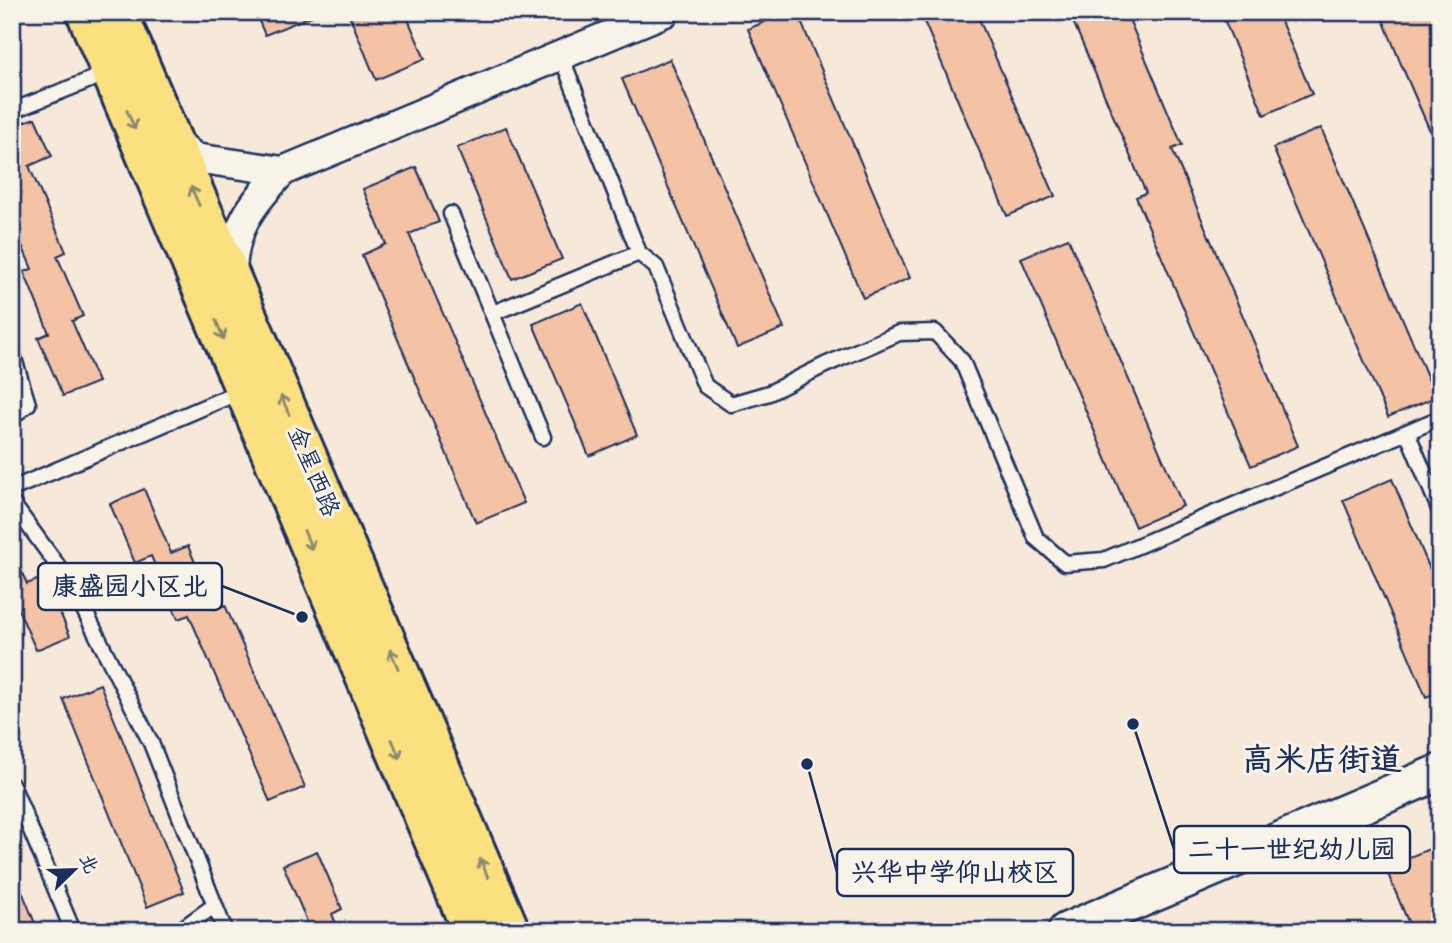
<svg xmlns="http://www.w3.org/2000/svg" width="1452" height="943" font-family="Mali,'LXGW WenKai TC',sans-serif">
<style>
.building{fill:#f4c2a4;stroke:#1b2f5e;stroke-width:2}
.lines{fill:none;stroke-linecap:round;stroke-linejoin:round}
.service-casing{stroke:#1b2f5e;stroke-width:19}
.minor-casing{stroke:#1b2f5e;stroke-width:33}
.tertiary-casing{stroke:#1b2f5e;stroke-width:40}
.primary-casing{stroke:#1b2f5e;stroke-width:44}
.service{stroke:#f7f3e8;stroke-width:14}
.minor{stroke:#f7f3e8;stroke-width:28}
.tertiary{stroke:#f7f3e8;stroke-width:35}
.primary{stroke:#fbe080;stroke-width:38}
.oneway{stroke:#8b886f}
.labels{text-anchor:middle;stroke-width:6;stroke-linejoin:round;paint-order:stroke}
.street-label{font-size:24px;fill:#1b2f5e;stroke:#f7f3e8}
.district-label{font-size:32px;font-weight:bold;fill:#1b2f5e;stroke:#f7f3e8}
.leader{fill:none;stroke:#1b2f5e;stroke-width:2.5}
.callout-dot{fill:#1b2f5e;stroke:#f7f3e8;stroke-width:2.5}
.callout{fill:#f7f3e8;stroke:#1b2f5e;stroke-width:2.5}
.callout-label{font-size:26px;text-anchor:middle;font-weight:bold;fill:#1b2f5e}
</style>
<rect width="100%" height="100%" fill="#f6e9da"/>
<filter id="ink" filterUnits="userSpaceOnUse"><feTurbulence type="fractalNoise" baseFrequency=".0143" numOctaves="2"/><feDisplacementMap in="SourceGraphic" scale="14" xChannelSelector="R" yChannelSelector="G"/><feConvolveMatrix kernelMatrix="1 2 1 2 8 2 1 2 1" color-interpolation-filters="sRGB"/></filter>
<g filter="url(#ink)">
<!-- building -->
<path class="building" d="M255,12H319V13L265,35Z
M348,12H405L425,59L376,80Z
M787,12H797L910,278L863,298L748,29Z
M920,12H976L1055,196L1007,216Z
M1069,12H1126L1182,145L1172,149L1298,446L1251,466L1136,197L1146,193Z
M1221,12H1277L1312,94L1264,115Z
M1380,12H1440V154L1401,64Z
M670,59L784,328L737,348L622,79Z
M35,118L52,156L29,166L66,252L57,256L83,316L72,321L98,382L63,396L38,338L49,333L24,272L32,269L12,222V126Z
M506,127L562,259L512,279L457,148Z
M1321,128L1436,397L1388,417L1273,148Z
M416,167L439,222L409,234L524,503L476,523L362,255L386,244L363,189Z
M1068,238L1183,506L1135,527L1021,258Z
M582,303L637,435L589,456L533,324Z
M1392,479L1440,593V691L1426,697L1343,500Z
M144,489L171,553L188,546L215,609L225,605L305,787L270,802L189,615L178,619L151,556L135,563L110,504Z
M12,550L27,584L45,577L70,636L36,650L12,595Z
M100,684L184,892L147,907L63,699Z
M1434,847L1440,861V931H1412L1385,867Z
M317,851L342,909L332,914L339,931H311L283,865Z
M12,869H13L38,931H12Z"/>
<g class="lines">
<defs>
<path id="service" d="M561,56L639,253L656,267L705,386L731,404L769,393L825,365L899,333L935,332L962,361L1036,538L1065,563L1104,560L1440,418
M12,111L110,72
M451,214L543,437
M493,313L639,253
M12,352L28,404L12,417
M1407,432L1440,511
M12,489L244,390
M12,503L71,584L151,743L225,931
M12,785L73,931
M179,931L215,905"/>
<path id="minor" d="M171,138L195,158L283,171
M232,277C232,228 251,205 283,171L665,12"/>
<path id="tertiary" d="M1066,931L1440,772"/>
<path id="primary" d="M86,12L472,931
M117,12L510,931"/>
</defs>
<!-- service casing -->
<use href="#service" class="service-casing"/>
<!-- minor casing -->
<use href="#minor" class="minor-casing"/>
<!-- tertiary casing -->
<use href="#tertiary" class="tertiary-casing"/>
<!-- primary casing -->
<use href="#primary" class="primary-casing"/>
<!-- service -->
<use href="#service" class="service"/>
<!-- minor -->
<use href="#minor" class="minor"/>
<!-- tertiary -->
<use href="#tertiary" class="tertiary"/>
<!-- primary -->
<use href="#primary" class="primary"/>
</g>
<!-- one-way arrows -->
<defs><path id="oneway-shaft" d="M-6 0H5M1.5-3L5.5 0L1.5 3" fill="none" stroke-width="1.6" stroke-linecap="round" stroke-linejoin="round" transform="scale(1.75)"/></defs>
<g class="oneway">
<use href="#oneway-shaft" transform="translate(131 120) rotate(67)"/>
<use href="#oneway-shaft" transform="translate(195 196) rotate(-114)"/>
<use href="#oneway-shaft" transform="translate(220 330) rotate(67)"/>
<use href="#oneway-shaft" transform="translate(285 405) rotate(-113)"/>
<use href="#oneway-shaft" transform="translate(308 540) rotate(67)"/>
<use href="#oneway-shaft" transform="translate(394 659) rotate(-113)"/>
<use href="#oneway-shaft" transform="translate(396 749) rotate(67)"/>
<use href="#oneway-shaft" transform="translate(484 868) rotate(-113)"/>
</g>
</g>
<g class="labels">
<!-- street labels -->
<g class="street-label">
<text transform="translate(314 471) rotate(67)" y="8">金星西路</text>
</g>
<!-- district labels -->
<g class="district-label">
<text x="1322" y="770">高米店街道</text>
</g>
</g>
<!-- callouts -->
<path class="leader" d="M302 617L222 586M1133 724L1174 849M807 764L837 872"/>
<g class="callout-dot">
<circle cx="302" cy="617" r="7"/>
<circle cx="1133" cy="724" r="7"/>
<circle cx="807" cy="764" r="7"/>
</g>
<g class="callout">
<rect x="38" y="563" width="184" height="47" rx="7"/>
<rect x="1174" y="826" width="236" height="47" rx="7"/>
<rect x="837" y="849" width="236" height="47" rx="7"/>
</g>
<g class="callout-label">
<text x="130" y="595">康盛园小区北</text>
<text x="1292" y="858">二十一世纪幼儿园</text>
<text x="955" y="881">兴华中学仰山校区</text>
</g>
<!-- margin -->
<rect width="1452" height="943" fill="none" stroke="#f7f3e8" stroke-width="42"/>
<rect x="21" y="21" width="1410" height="901" fill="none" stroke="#1b2f5e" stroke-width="2.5" filter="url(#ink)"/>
<!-- north arrow -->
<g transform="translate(74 870) rotate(67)" stroke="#f7f3e8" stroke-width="5" paint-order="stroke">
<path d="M0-5L12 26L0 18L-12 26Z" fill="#1b2f5e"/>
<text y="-10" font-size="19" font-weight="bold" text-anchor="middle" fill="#1b2f5e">北</text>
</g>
</svg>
